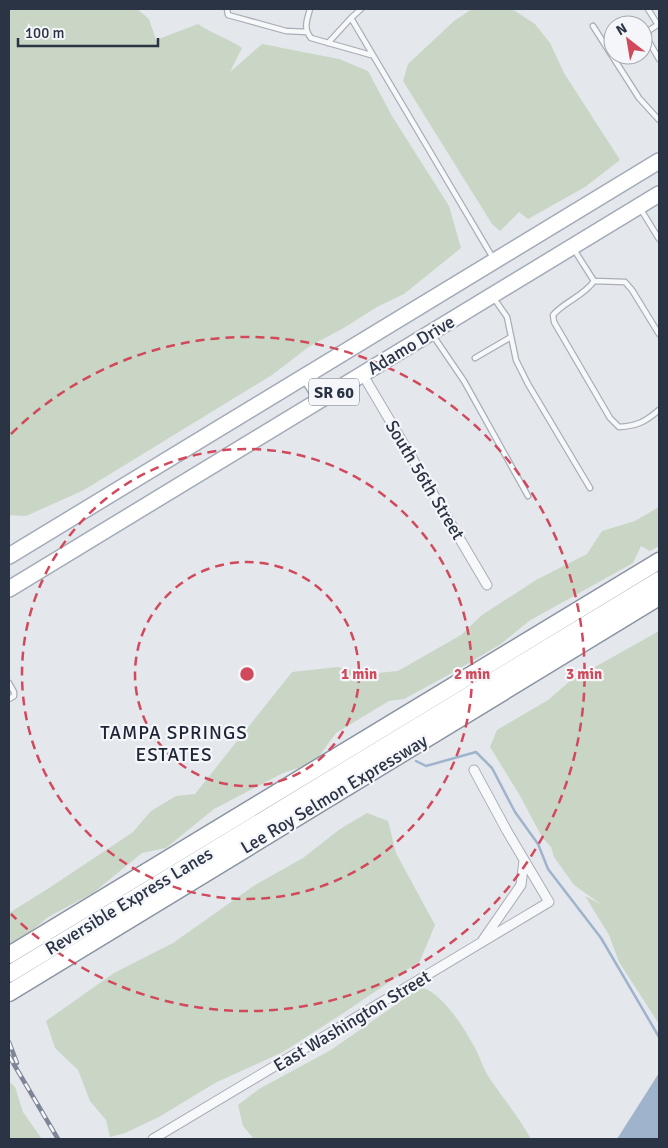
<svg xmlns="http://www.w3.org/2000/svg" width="668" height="1148" font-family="Signika,sans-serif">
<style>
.green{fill:#c9d6c5}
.water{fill:#9fb4cc}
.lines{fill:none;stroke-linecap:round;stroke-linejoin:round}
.stream{stroke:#9fb4cc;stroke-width:2.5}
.service-casing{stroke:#a9aeb7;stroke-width:7}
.minor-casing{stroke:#a9aeb7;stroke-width:11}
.primary-casing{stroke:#a3abb8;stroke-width:18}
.motorway-casing{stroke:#8b94a3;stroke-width:19}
.service{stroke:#f7f8fa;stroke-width:4.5}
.minor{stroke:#f7f8fa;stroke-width:9}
.primary{stroke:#fff;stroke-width:15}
.motorway{stroke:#fff;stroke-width:16}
.rail-casing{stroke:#7d8696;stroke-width:4.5}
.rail{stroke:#f4f6f9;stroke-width:2.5;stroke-dasharray:8;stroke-linecap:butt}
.ring{fill:none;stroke:#d1495b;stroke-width:2.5;stroke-dasharray:9 6}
.labels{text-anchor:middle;stroke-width:4.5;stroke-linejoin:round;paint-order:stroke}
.shield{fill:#f4f6f9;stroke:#676e7b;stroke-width:1}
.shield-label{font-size:16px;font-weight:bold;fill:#2b3445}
.street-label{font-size:18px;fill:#2b3445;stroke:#f4f6f9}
.neighbourhood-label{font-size:19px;letter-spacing:1px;fill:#1d2536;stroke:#f4f6f9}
.centre{fill:#d1495b;stroke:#f4f6f9;stroke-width:2.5}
.ring-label{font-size:15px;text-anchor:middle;font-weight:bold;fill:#d1495b;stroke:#f4f6f9;stroke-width:4.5;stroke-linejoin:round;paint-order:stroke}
</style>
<rect width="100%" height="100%" fill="#e4e7ec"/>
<!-- green -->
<path class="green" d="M9,9H137L149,19L156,40L198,24C212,34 228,38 242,48L230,72L262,44L339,59L368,71L392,116L449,206L461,248L404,294L377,307L342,329L310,346L272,375L84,490L26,516L9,515Z
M472,9H512L535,24L550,43L564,73L620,160L585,187L528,219L519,212L500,231L492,224L403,81L408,64L454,21Z
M659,507V546L650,551L641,546L633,563L529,621L501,644L450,674L404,699L389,701L336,733L314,763L283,773L214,809L166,848L142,853L93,893L48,917L30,932L9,944V913L46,890L133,832L151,811L176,796L195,794L292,672L338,667L367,674L398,671L461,635L482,615L536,580L587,554L602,531L635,521Z
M659,631V1024L619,962L609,935L585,896L602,905L574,885L554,857L551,847L542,837L519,794L490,747L497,730L548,700L570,681Z
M367,813L388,821L396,853L435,925L420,961L345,1012L283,1052L215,1083L159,1117L125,1133L110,1137L106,1120L90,1101L78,1070L55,1048L46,1021L114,973L173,943L255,885L303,858L340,829Z
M421,987C443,994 463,1026 475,1048C480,1058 484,1070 490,1079C504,1099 519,1118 531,1139H254L243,1126L238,1105L259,1089L331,1050Z
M9,1081L15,1087L23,1112L42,1139H9Z"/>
<!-- water -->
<path class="water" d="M659,1073V1139H617Z"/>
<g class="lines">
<!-- stream -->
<path class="stream" d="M416,761L426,766L476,752L492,768L515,812L538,844L548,869L601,938L659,1037"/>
<defs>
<path id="service" d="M227,9L228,15L286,31L307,32
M310,9C307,20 303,28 311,38L371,55
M361,9L351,18L493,258
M648,9L658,25
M659,24L648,31V40L659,59
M593,26L639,98L659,120
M328,43L351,18
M640,208L659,239
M573,248L594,281
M594,281C584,296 565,301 553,315L554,322L610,418L619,427C637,426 645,422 659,410
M594,281L625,282L632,290L659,334
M493,297L507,317L516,360L528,384L590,488
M432,334L464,381L528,496
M475,358L511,337
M9,683L14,692V696L9,699"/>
<path id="minor" d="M363,375L487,585
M483,940L521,885L524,860
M153,1139L549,902L507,831L474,770"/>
<path id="primary" d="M307,375L322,399
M9,556L659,161
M9,589L659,194"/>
<path id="motorway" d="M9,955L659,561
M9,974L659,580
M9,993L659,597"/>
</defs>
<!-- service casing -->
<use href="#service" class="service-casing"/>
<!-- minor casing -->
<use href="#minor" class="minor-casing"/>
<!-- primary casing -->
<use href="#primary" class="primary-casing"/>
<!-- motorway casing -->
<use href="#motorway" class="motorway-casing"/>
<!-- service -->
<use href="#service" class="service"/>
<!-- minor -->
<use href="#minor" class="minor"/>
<!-- primary -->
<use href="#primary" class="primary"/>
<!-- motorway -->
<use href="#motorway" class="motorway"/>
<defs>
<path id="rail" d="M9,1042L17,1063
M9,1056L58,1139"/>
</defs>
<!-- rail casing -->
<use href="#rail" class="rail-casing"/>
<!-- rail -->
<use href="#rail" class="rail"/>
</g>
<!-- distance rings -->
<g class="ring">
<circle cx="247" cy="674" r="112"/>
<circle cx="247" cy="674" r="225"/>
<path d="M11 434A337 337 0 1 1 11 914"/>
</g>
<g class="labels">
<!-- shield labels -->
<rect class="shield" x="309" y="378.5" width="50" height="27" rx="4"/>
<g class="shield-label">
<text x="334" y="398">SR 60</text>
</g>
<!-- street labels -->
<g class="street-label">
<text transform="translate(411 345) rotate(-31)" y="6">Adamo Drive</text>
<text transform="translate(425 480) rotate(59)" y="6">South 56th Street</text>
<text transform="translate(334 794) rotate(-31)" y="6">Lee Roy Selmon Expressway</text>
<text transform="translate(129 901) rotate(-31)" y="6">Reversible Express Lanes</text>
<text transform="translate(352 1021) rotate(-31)" y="6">East Washington Street</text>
</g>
<!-- neighbourhood labels -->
<g class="neighbourhood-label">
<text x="174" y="739">TAMPA SPRINGS<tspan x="174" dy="22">ESTATES</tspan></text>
</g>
</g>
<circle cx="247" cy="674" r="8" class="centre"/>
<g class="ring-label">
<text x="359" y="679">1 min</text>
<text x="472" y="679">2 min</text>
<text x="584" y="679">3 min</text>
</g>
<!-- border -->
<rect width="668" height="1148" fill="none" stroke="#2b3445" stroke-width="20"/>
<!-- north arrow -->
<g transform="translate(628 40) rotate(329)"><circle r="24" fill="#f4f6f9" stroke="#a4a8b1"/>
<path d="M0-4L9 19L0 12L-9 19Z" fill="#d1495b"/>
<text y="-8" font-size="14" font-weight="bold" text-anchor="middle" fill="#2b3445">N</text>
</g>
<!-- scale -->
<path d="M18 38v8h140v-8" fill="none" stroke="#2b3445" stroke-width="2.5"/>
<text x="25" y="38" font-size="15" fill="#2b3445" stroke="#f4f6f9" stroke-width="4" paint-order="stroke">100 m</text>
</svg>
